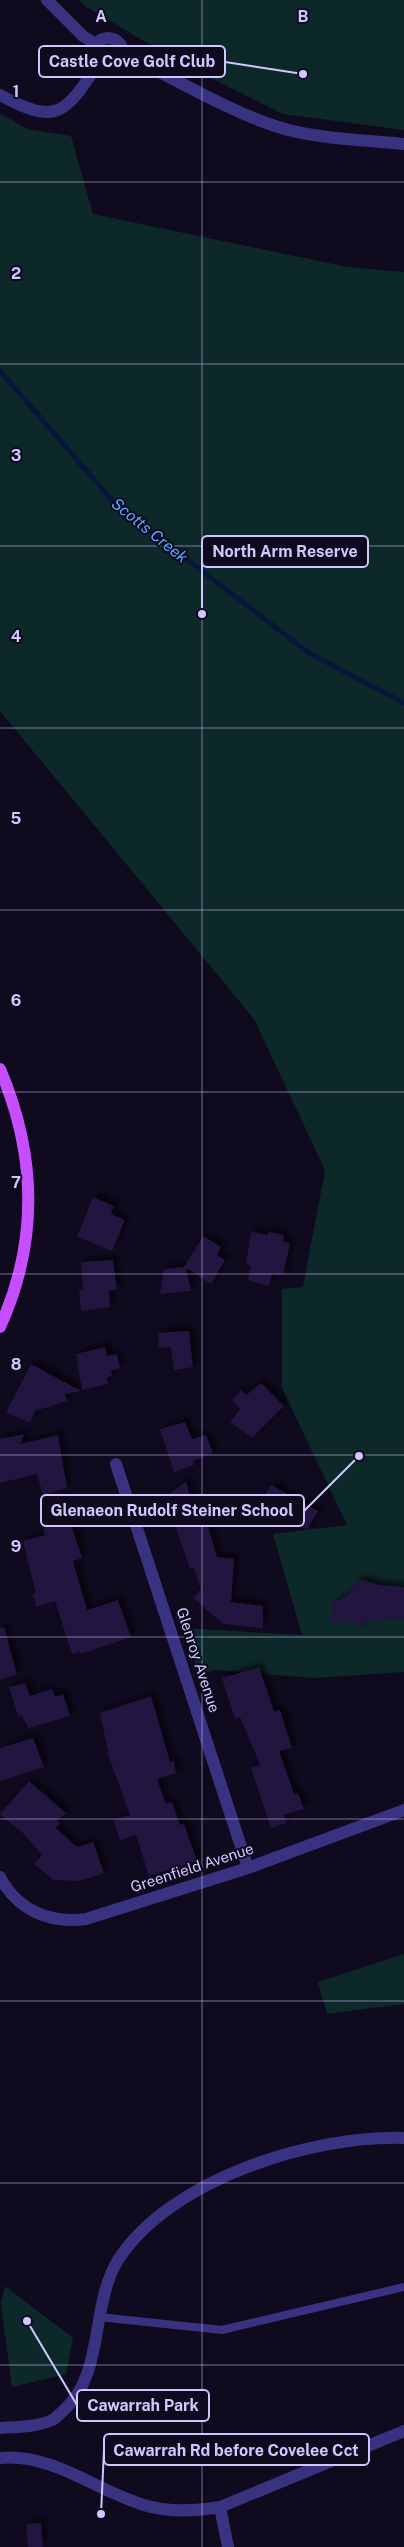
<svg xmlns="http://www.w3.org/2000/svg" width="404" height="2547" font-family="'Public Sans',sans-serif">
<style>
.green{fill:#0d2828}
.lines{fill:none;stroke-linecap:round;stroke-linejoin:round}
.stream{stroke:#06173b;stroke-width:5}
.building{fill:#201540;filter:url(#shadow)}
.service{stroke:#393280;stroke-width:8}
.minor{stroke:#393280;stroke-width:12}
.primary{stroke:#c54eff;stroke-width:12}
.grid{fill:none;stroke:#d0c7ff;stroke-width:1;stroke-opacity:0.55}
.labels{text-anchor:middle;stroke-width:4;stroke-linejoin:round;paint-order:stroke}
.street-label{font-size:15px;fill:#d0c7ff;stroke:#0f0a1e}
.water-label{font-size:16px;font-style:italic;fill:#55a8ff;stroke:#0f0a1e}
.grid-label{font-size:16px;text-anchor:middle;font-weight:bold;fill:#d0c7ff;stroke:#0f0a1e;stroke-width:4;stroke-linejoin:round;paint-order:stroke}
.leader{fill:none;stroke:#d0c7ff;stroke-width:2}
.callout-dot{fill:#d0c7ff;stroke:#0f0a1e;stroke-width:2}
.callout{fill:#0f0a1e;stroke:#d0c7ff;stroke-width:2}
.callout-label{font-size:16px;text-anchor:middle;font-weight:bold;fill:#d0c7ff}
</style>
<defs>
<filter id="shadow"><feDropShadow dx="4.5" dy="-4.5" stdDeviation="2.5" flood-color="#0009"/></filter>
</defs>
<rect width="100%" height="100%" fill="#0f0a1e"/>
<!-- green -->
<path class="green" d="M79,0H404V130L283,114L181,63L85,6Z
M0,113L27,129L71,136L93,214L348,267L404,272V1672L314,1678L215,1670L200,1674L181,1628L302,1635L273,1534L347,1525L282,1388V1289L303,1287L325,1170L254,1019L0,711Z
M404,1954V2004L327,2014L318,1982Z
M5,2286L73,2338L66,2374L12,2387L1,2304Z"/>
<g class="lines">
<!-- stream -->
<path class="stream" d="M0,371L117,506L309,653L404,703"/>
</g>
<!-- building -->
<path class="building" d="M93,1197L114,1206L111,1214L125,1220L112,1251L77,1237Z
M251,1232L268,1235L269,1232L284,1235L283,1241L290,1244L283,1275L272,1274L269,1286L248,1280L251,1266L246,1264Z
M203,1236L221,1247L217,1255L225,1260L211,1284L186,1268L191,1291L160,1294L164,1269L184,1267Z
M113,1260L117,1289L109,1291L110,1307L81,1311L79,1290L83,1289L81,1262Z
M189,1331L193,1367L174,1370L171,1347L159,1348L158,1333Z
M105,1347L107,1356L117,1354L120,1368L111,1371L112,1376L107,1378L108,1384L82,1390L76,1354Z
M31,1364L81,1391L65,1394L67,1401L35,1411L30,1423L6,1412Z
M261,1383L284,1406L252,1438L230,1422L240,1409L232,1400L241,1390L246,1395Z
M185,1422L192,1439L206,1435L213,1453L193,1461L194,1465L174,1472L160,1429Z
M25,1434L20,1444L58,1435L67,1488L43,1495L37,1474L0,1483V1439Z
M186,1482L191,1498L196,1497L199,1508L206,1506L211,1521L207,1523L217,1557L234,1559L231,1602L263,1606V1628L224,1624L193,1598L201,1589L194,1568L190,1569L175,1525L180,1510L168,1505L167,1502L168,1494Z
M271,1485L318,1511L307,1530L260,1503Z
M68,1515L82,1558L73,1561L87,1610L118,1600L131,1637L81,1654L80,1652L72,1654L55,1601L36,1607L33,1594L36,1593L23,1541L45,1535L42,1524Z
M363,1580L379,1585L404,1587V1619L367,1621L362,1628L352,1622L332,1623V1604L348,1595L357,1582Z
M4,1627L17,1674L0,1680V1628Z
M259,1667L274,1711L280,1710L292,1748L279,1751L294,1794L298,1793L304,1809L284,1815L287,1823L271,1828L251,1768L260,1765L240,1717L235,1719L222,1678Z
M25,1683L30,1696L52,1689L55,1697L63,1694L70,1716L28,1728L22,1715L18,1716L9,1687Z
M151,1696L170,1762L174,1761L176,1773L157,1779L166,1804L172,1802L180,1825L184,1824L197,1861L149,1876L136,1835L120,1840L113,1820L130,1815L109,1757L100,1713Z
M33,1738L44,1767L0,1781V1748Z
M29,1781L66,1813L57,1821L60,1823L56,1828L77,1847L93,1842L104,1873L80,1881L53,1880L34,1864L42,1855L25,1835L0,1814Z
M41,2523L43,2547H28L26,2524Z"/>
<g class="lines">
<!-- service -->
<path class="service" d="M99,2317L222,2330L404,2287"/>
<!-- minor -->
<path class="minor" d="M47,0L83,36L96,44
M93 53a15 15 0 1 1 30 0a15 15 0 1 1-30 0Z
M122,60H136C181,82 227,110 275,126C313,139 364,140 404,144
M0,95C57,126 65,114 98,64
M116,1464L248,1868
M0,1877C17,1910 50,1924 86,1919L248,1868L404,1810
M0,2428C16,2427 38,2427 52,2420C56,2419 60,2413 64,2410C105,2373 90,2306 118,2260C170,2179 312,2135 404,2138
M0,2458C53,2453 96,2491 144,2505C169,2513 195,2511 220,2507L404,2431
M220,2507L228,2547"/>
<!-- primary -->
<path class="primary" d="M0,1069C37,1156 39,1241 0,1327"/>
</g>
<!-- grid -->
<path class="grid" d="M202,0V2547M0,182H404M0,364H404M0,546H404M0,728H404M0,910H404M0,1092H404M0,1274H404M0,1455H404M0,1637H404M0,1819H404M0,2001H404M0,2183H404M0,2365H404"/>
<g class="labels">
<!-- street labels -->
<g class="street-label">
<text transform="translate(198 1660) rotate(72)" y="5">Glenroy Avenue</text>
<text transform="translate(192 1868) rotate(-18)" y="5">Greenfield Avenue</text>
</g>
<!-- water labels -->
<g class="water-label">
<text transform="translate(150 530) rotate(39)" y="6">Scotts Creek</text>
</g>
</g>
<g class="grid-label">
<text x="101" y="22">A</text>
<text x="303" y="22">B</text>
<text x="16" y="97">1</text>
<text x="16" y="279">2</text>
<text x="16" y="461">3</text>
<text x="16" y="642">4</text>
<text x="16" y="824">5</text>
<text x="16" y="1006">6</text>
<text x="16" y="1188">7</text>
<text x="16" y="1370">8</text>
<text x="16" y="1552">9</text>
</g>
<!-- callouts -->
<path class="leader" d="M303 74L225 62M202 614L202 552M359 1456L304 1511M27 2321L77 2405M101 2514L104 2450"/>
<g class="callout-dot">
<circle cx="303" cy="74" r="5"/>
<circle cx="202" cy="614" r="5"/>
<circle cx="359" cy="1456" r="5"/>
<circle cx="27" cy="2321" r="5"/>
<circle cx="101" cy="2514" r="5"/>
</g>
<g class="callout">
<rect x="39" y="46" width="186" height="31" rx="5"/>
<rect x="202" y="536" width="166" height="31" rx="5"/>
<rect x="41" y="1495" width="263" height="31" rx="5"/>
<rect x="77" y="2390" width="132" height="31" rx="5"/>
<rect x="104" y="2434" width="265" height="31" rx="5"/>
</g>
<g class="callout-label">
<text x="132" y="67">Castle Cove Golf Club</text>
<text x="285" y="557">North Arm Reserve</text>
<text x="172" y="1516">Glenaeon Rudolf Steiner School</text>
<text x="143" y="2411">Cawarrah Park</text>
<text x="236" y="2456">Cawarrah Rd before Covelee Cct</text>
</g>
</svg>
